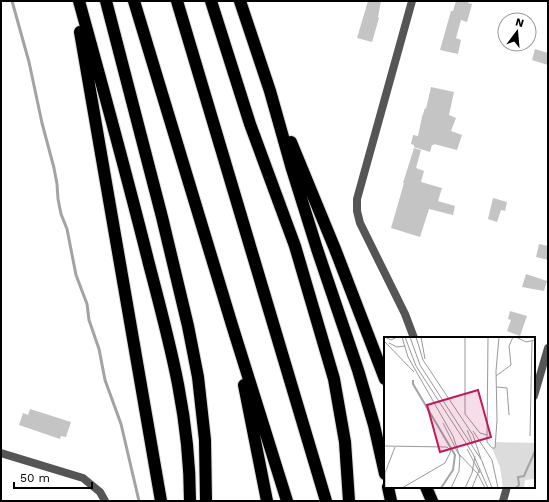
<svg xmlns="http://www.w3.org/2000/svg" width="549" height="502" font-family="'Work Sans',sans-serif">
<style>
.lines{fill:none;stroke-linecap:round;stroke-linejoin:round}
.stream{stroke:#a3a3a3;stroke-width:3}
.building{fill:#c4c4c4}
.motorway-casing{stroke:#dbdbdb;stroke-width:14}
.minor{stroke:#555;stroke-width:8}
.motorway{stroke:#000;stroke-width:12}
.inset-river{fill:none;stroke:#a3a3a3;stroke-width:2}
.inset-road{fill:none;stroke:#999;stroke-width:1}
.view{fill:#c2185b;fill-opacity:0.15;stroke:#c2185b;stroke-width:2}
.inset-edge{fill:none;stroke:#000;stroke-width:2}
</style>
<rect width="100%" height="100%" fill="#fff"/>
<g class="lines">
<!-- stream -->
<path class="stream" d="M12,1L29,62L42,123L54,168L57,184L58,199L61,214L67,229L76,275L87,304L89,320L99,349L105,380L121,424L139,501"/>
</g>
<!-- building -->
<path class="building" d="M368,1H381L378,17L379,18L372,42L357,38Z
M456,1H469L468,3L472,4L467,22L461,20L456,38L461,40L458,54L440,50L451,11H453Z
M535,49L548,53V65L532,60Z
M431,87L454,92L449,115L456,118L451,131L462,135L457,150L434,144V145H432L430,152L414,147V145L411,144L413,135L418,136L422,117L425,108L426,109Z
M414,148L421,150L416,168L424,171L421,182L442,188L438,201L455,206L453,215L429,209L420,237L391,228L404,183H403Z
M493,198L507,202L505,211L501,210L497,222L488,219Z
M539,244L548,246V260L536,257Z
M526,274L547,281L544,291L522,287Z
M510,311L527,316L520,336L507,331L511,320L508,319Z
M30,409L71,422L66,437L61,436L60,439L19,425L23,413L28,415Z"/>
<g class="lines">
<defs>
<path id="motorway" d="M79,1C103,88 127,176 149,264C170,344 190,417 190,501
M106,1L162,217L188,326L198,377L205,440L206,501
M134,1L232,325L287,501
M177,1L326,501
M211,1L250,124L295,246L334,379L345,442L349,501
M240,1L270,91L292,169L317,249L358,370L374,425L385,474
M80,32L161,501
M291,142L335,249L385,379
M244,385L267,501
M388,487L391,501
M426,487L432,501"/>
</defs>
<!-- motorway casing -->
<use href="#motorway" class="motorway-casing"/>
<!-- minor -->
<path class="minor" d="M412,1L357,199V211L360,223L405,314L414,338
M534,396L548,348
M1,453L83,478L100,492L105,501
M503,501L507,487"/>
<!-- motorway -->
<use href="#motorway" class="motorway"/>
</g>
<!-- overview -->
<g transform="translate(384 337)">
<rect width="151" height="151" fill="#fff"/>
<path d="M111,105L151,106V142L141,143L140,151H119L116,130L108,111H111Z" fill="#dcdcdc"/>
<path class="inset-river" d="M29,43V47L71,118L69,133L57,151M132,151L135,148L134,140L140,139L151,114"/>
<path class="inset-road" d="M1,0L7,3L13,0M18,0L24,20L69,99L76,120M21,0L32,29L89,117L104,151M26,0L36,28L98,124L108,151M32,0L39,23L89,98L97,122M37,0L41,22M81,0V77L96,96L103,98M104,0L103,105L108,111H111L113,83L112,34L115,0M132,0L142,5L151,3M0,4L30,35M5,6L13,10L21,9M112,39L127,28L125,9L129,0M113,50L123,51L125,78M59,86L74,116L94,137L101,151M83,93L89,107M89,94L108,123L114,151M146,99L148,4M0,109L63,110L67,114L61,126L18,151M83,112L96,136M1,151V136L11,110M67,151L75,134L76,118M81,151L88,136L91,119M88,151L96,131"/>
<path class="view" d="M94,53L107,100L56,115L43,68Z"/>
<rect width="151" height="151" class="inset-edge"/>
</g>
<!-- border -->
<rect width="549" height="502" fill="none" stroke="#000000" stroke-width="4"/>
<!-- north arrow -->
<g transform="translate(517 32) rotate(16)"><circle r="19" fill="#ffffff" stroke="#999999"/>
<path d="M0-3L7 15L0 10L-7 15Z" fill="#000000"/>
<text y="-6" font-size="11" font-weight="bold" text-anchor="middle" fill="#000000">N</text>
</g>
<!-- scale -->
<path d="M14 482v6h78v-6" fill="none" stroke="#000000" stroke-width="2"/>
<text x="20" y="482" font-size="12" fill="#000000" stroke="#ffffff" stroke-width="3" paint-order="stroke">50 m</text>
</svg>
